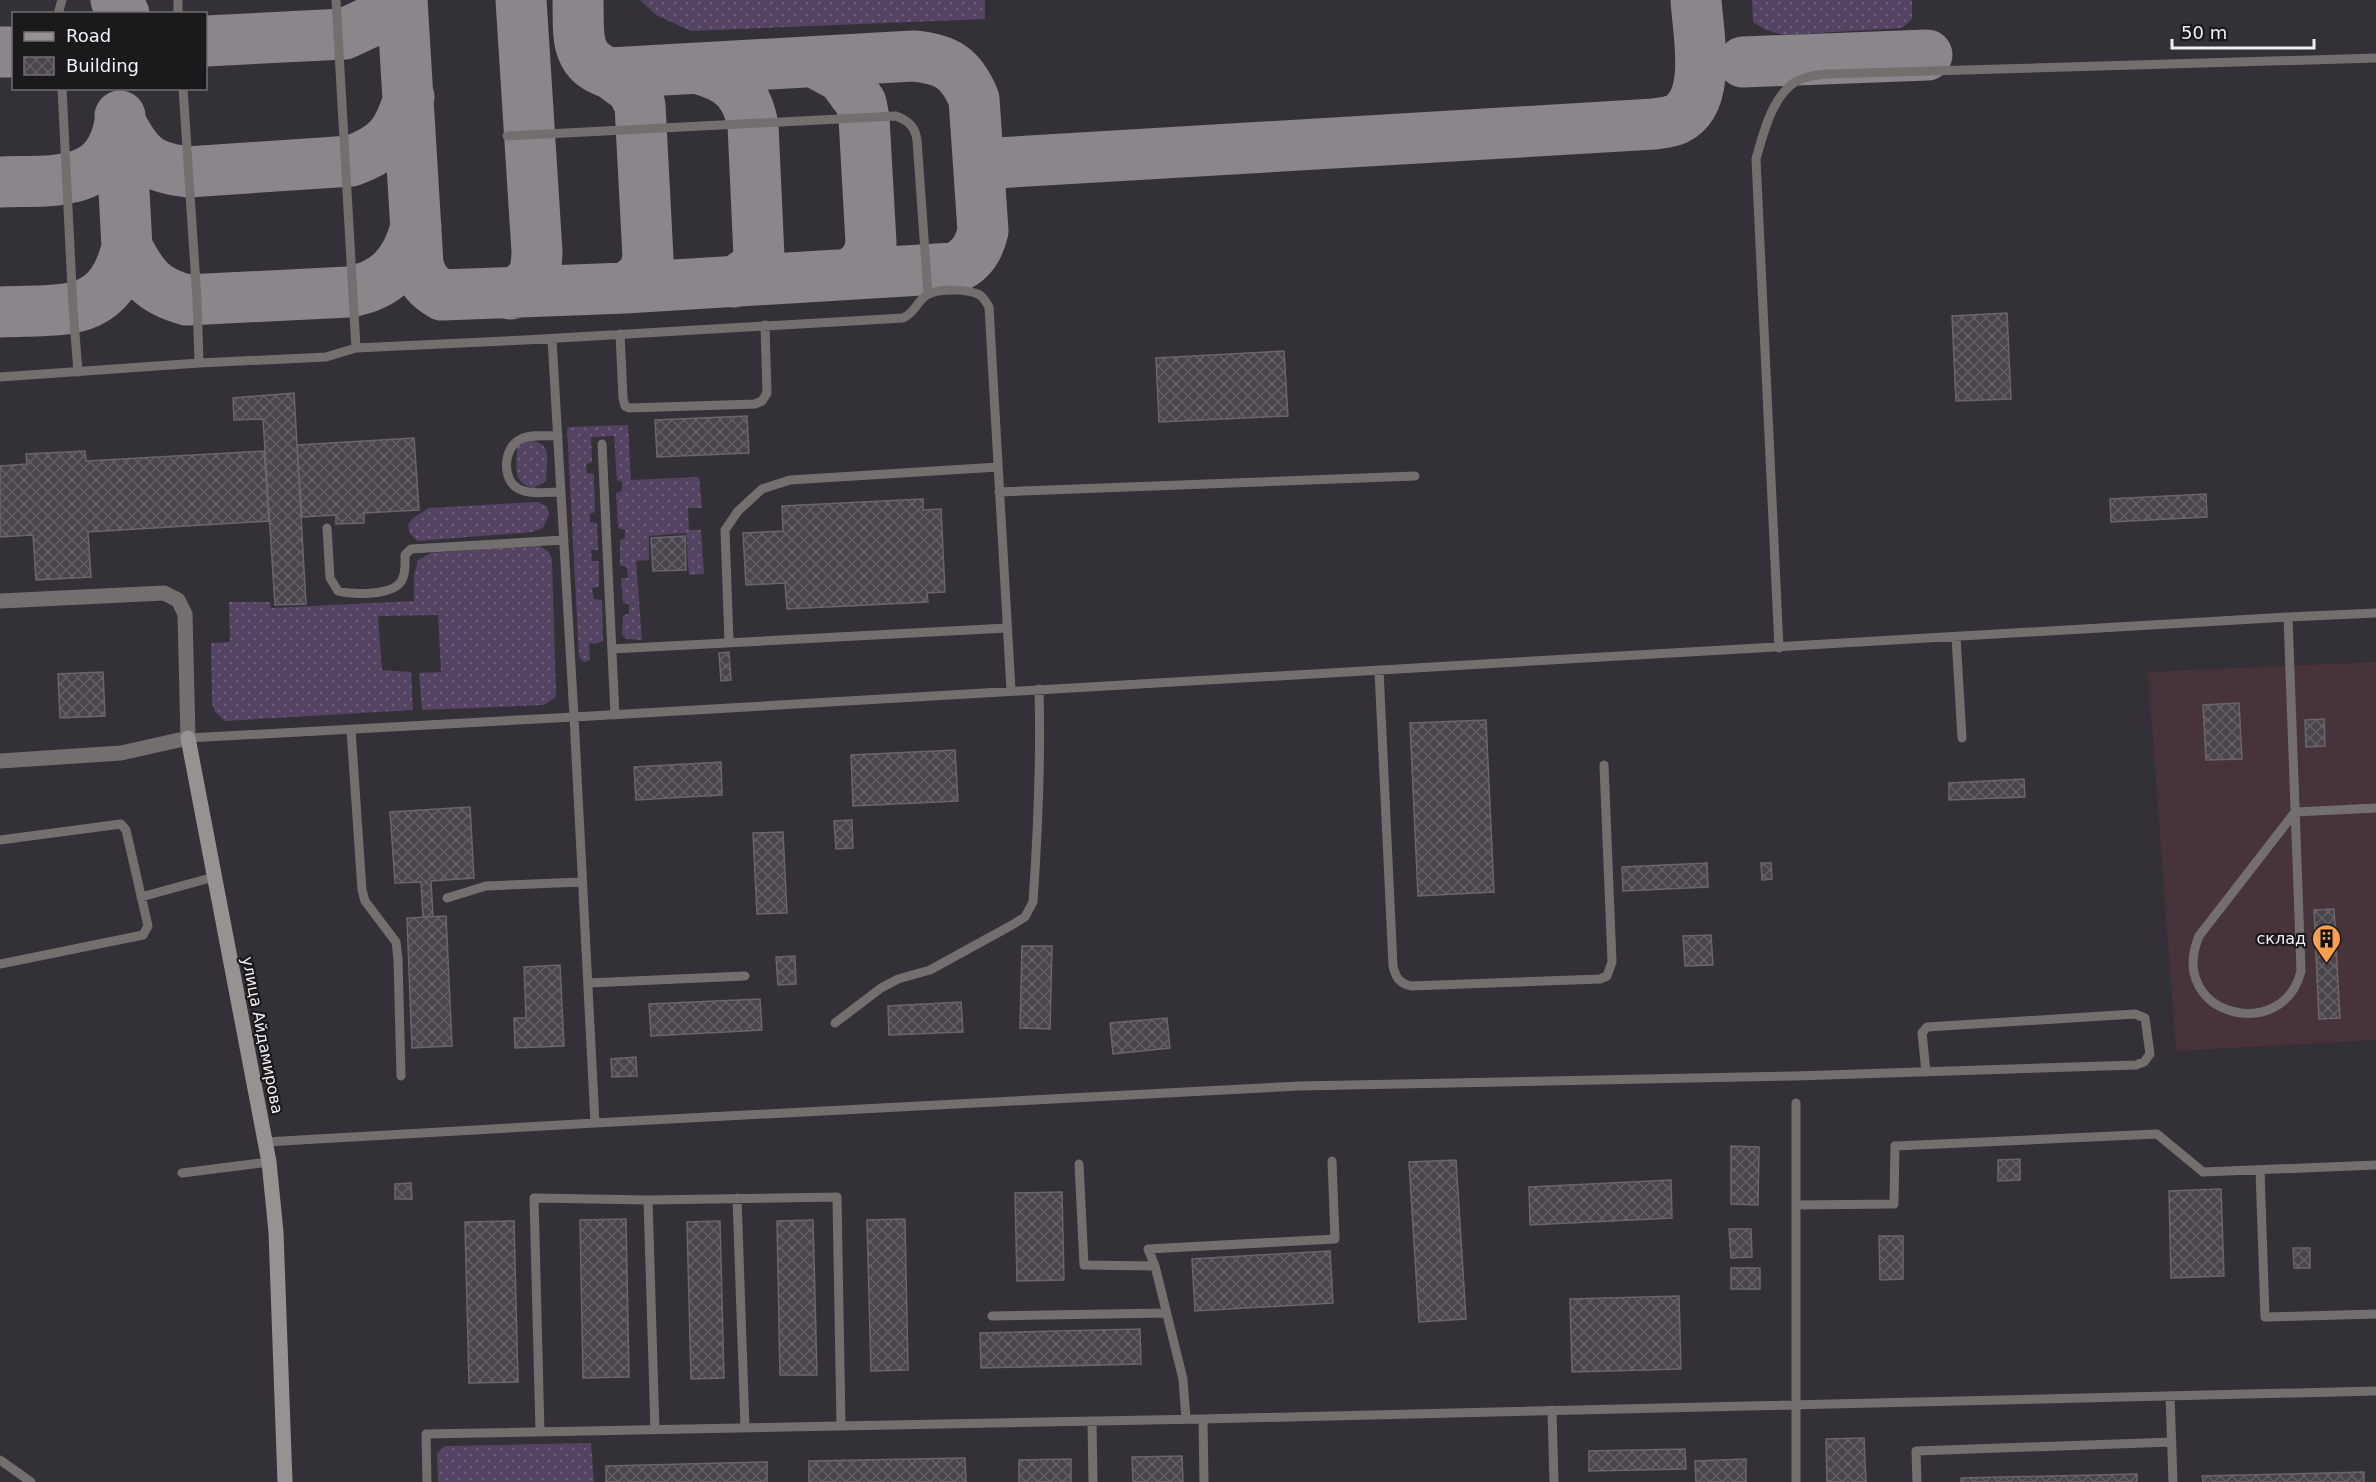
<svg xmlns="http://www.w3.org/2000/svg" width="2376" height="1482" font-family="'DejaVu Sans',sans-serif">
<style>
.industrial{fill:#47333a}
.grass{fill:url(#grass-dots)}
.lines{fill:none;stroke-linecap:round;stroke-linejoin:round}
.taxiway{stroke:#8a868c;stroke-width:51}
.building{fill:url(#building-cross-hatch);stroke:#6a656d;stroke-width:1.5}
.service{stroke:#746f6f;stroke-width:9}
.tertiary{stroke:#746f6f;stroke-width:15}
.secondary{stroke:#989191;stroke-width:15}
.labels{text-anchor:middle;stroke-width:4.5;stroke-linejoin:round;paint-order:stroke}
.poi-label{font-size:16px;fill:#f2f0f4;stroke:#1b191c;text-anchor:end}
.street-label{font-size:16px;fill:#f2f0f4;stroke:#1b191c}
</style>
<defs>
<pattern id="grass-dots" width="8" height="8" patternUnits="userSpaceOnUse" patternTransform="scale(1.5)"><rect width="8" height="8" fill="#554362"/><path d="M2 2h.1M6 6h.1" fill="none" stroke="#6e5e79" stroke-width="1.8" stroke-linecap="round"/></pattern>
<pattern id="building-cross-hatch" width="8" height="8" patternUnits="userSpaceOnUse" patternTransform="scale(1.5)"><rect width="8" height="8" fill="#4a454d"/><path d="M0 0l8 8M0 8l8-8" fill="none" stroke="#656067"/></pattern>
</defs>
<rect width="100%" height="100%" fill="#343037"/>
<!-- industrial -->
<path class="industrial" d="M2376,662V1040L2176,1051L2148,672Z"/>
<!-- grass -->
<path class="grass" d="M640,0H985V19L691,31L656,15Z
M1752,0H1912V19L1902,28L1783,35L1766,30L1753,22Z
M628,425L631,480L699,477L702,508H688L689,530H701L704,574L689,575L686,533L649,536V560L636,561L642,640L627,639L622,635L623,615L629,614V604L623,603L621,578H628L627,567L620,565V540L625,538V530L618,528L616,493L622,491V482L617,480L614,436L591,437L592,462L586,464L587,473L594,474L595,512L590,514V522L597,523L598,550H591L592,561H599V587L592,588L594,599L602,600L603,641L595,644L589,643L590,660L584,662L579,657L567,427Z
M524,440C554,441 547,457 546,481L534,488C511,483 517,466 517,447Z
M537,502L547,506L549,515L543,528L532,532L418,541L410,534L408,525L413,518L429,508Z
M538,545L548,551L552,559L556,697L544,705L422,710L419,673L441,672L438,615L378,616L382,670L411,672L413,710L225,721L215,712L212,703L211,643L230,642L229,602H270L271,608L414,601V576L418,560L431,553Z
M591,1443L594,1482H438L437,1453L445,1446Z"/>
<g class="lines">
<!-- taxiway -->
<path class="taxiway" d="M116,0L124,14
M402,0L418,264C422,280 428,287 442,295L625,288L954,268C972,261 979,248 983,231L974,99C961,68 947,59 913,56L610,73C573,62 579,32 578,0
M206,41L344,34L372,21L391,0
M0,52H14
M814,62L842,77L861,103L864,118L871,243C869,258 862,268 848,274
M1743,62L1927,55
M699,69C732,78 746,91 753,125L759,257L754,268L735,282
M610,73L632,89L640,105L648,258C645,274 639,280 625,288
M120,122C138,157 148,167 188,172L351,161C387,148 399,134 409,97
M979,164L1654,124C1661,123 1670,122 1677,119C1713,101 1698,33 1696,0
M0,182C53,180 109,189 120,122
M127,247C143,278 153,291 187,300L348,292C387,286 406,264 416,227
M511,294C533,282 536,276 537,252L521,0
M0,312C61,309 110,320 127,247L120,116"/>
</g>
<!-- building -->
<path class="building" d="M2007,313L2011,399L1956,401L1952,316Z
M1284,351L1288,416L1159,422L1156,358Z
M294,393L306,604L275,605L263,419L234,420L233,398Z
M747,416L749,453L657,457L655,420Z
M414,438L419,510L364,513V523L336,524V515L302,517L297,445Z
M85,451L86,461L264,451L269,521L88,532L91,577L36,580L33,535L0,537V466L27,464L26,454Z
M2206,494L2207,517L2111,522L2110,499Z
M923,499V510L941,509L945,592L927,593L928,602L787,609L785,583L746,585L743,533L783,531L782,506Z
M685,536L686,570L653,571L651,538Z
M729,652L731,680L721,681L719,653Z
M103,672L105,716L60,718L58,674Z
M2239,703L2242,759L2206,760L2203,705Z
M2324,719L2325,746L2306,747L2305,720Z
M1486,720L1494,892L1418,896L1410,723Z
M955,750L958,801L853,806L851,755Z
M721,762L722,795L636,800L634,767Z
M2024,779L2025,797L1949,800V783Z
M470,807L474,878L431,881L433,917H423L421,882L395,883L390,812Z
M852,820L853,848L836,849L834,821Z
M783,832L787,913L757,914L753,833Z
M1707,863L1708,887L1623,891L1622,867Z
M1761,863H1771L1772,879L1762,880Z
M2334,909L2340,1018L2319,1019L2314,910Z
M446,916L452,1046L412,1048L407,918Z
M1711,935L1713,965L1685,966L1683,936Z
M1022,946H1052L1050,1029L1020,1028Z
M795,956L796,984L778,985L776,957Z
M560,965L564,1046L515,1048L514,1018H526L524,967Z
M760,999L762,1030L651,1036L649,1004Z
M961,1002L963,1032L889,1035L888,1006Z
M1167,1018L1170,1048L1113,1054L1110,1023Z
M636,1057L637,1076L612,1077L611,1059Z
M1731,1146L1759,1147L1758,1205L1731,1204Z
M2020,1159V1180L1998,1181V1160Z
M1456,1160L1466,1319L1419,1322L1409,1162Z
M1671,1180L1672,1218L1530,1225L1529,1187Z
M411,1183L412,1199H395V1184Z
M2221,1189L2224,1276L2171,1278L2169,1191Z
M1062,1192L1064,1280L1017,1281L1015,1193Z
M626,1219L629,1377L583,1378L580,1220Z
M905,1219L908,1370L871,1371L867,1220Z
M813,1220L817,1375H780L777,1221Z
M514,1221L518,1382L469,1383L465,1222Z
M720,1221L724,1378L691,1379L687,1222Z
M1729,1229H1751L1752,1257L1731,1258Z
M1879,1236H1903V1279L1880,1280Z
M2293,1248H2310V1268H2294Z
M1330,1251L1333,1303L1195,1311L1192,1259Z
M1731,1268H1760V1289H1731Z
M1679,1296L1681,1369L1572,1372L1570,1299Z
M1140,1329L1141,1364L981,1368L980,1333Z
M1864,1438L1866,1482H1827L1826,1439Z
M1685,1449L1686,1469L1589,1471V1451Z
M1182,1456L1183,1482H1133L1132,1457Z
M965,1458L966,1482H809V1461Z
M1071,1459V1482H1019V1460Z
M1746,1459V1482H1696L1695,1461Z
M767,1462V1482H606V1466Z
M2364,1472V1482H2203L2202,1476Z
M2137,1474V1482H1961V1478Z"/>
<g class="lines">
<!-- service -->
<path class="service" d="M178,0V14
M336,0L356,348
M58,14L62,0
M62,88L73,308L78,372
M183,88L197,300L199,363
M507,136L896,116C909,121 915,127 917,140L928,294
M620,334L623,398L625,406L629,408L755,404L762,401L767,393L765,325
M0,377L199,363L326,357L356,348L525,340L903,318C915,313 917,301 927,295C939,288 969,289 980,295C984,298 986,302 989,307L1011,690
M558,436C547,436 531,434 521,439C503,447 501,480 519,489C531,495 547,492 561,492
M602,444L615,715
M999,492L1415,476
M327,528L330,578L338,591C353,595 394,596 402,580C406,573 405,563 405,555L411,549L564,540
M2288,617L2376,613
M1956,637L1962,738
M729,642L725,530L738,511L762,489L790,480L998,467
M1779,648L1756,159C1763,134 1772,97 1795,82C1806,76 1816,75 1828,74L2376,58
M612,649L1007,628
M1379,670L1393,966C1396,978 1399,983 1411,986L1600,979L1607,976L1612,962L1604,765
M351,730L362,890L365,901L396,942L398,959L401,1076
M188,738L574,717L552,339
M0,840L121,824L126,830L148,926L143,935L0,964
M141,897L214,877
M447,898L486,886L582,882
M588,983L745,976
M835,1023L881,988L898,979L930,970L1012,925L1025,917L1033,902C1038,830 1041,760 1039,689
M595,1123L1299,1086L1795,1076L2136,1065L2144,1062L2150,1054L2145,1018L2135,1014L1927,1027L1922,1033L1926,1072
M265,1142L595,1123L574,717L2288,617L2301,971C2283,1045 2166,1015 2199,936L2295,812L2376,808
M1079,1164L1084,1265L1155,1266
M2260,1170L2265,1317L2376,1314
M182,1173L269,1162
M737,1198L745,1428
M648,1200L655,1430
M1796,1205L1894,1204L1895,1146L2157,1134L2203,1172L2376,1165
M992,1316L1166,1313
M2170,1396L2173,1482
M1552,1410L1554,1482
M1186,1419L1183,1379L1155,1266L1148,1249L1335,1239L1332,1161
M1203,1419L1204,1482
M1092,1421L1093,1482
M540,1432L534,1198L648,1200L837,1197L841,1426
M0,1460L31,1482
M427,1482L426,1434L1203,1419L2376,1391
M1796,1482V1103
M1917,1482L1916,1451L2172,1442"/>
<!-- tertiary -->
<path class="tertiary" d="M0,601L164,593L178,600L185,614L188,738L121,753L0,761"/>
<!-- secondary -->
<path class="secondary" d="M188,738L269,1162L276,1232L285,1482"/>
</g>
<!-- icons -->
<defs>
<symbol id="building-pin" viewBox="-11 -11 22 30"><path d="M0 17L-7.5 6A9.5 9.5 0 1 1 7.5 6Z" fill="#fb9e50" stroke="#1b191c"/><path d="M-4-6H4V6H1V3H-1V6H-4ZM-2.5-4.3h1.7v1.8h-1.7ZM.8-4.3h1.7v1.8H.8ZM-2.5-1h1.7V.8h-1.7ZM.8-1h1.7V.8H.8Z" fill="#111"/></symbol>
</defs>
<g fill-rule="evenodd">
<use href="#building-pin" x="2310" y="922" width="33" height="45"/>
</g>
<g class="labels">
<!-- poi labels -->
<g class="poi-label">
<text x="2306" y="944">склад</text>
</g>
<!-- street labels -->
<g class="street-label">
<text transform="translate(263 1035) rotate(79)" y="6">улица Айдамирова</text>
</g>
</g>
<!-- legend -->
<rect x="12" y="12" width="195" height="78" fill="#1b191c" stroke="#716f72" stroke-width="1.5"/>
<rect x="24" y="32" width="30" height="9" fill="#989191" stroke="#716f72" stroke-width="1.5"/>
<text x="66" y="42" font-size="18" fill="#f2f0f4">Road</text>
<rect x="24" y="57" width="30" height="18" fill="url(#building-cross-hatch)" stroke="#716f72" stroke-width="1.5"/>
<text x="66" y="72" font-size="18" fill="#f2f0f4">Building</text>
<!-- scale -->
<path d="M2172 39v9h142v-9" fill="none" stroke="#f2f0f4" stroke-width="3"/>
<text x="2181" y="39" font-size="18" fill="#f2f0f4" stroke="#1b191c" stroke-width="4.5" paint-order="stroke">50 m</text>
</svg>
